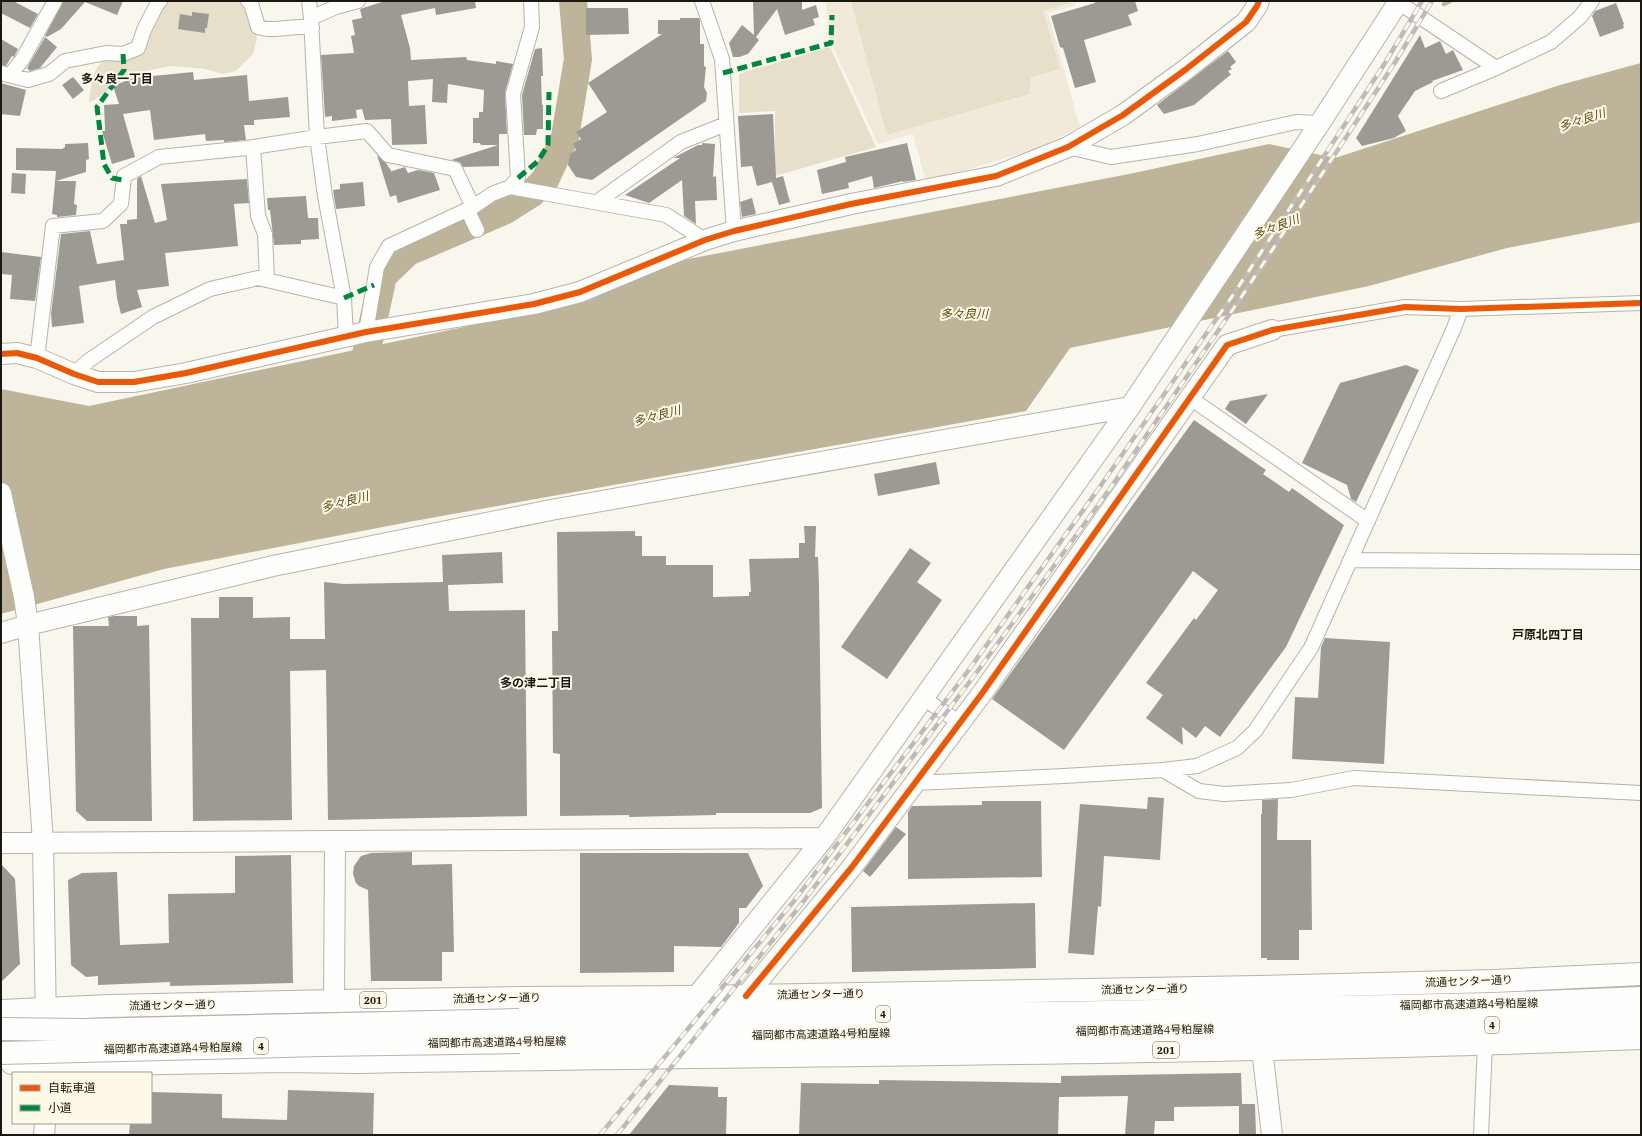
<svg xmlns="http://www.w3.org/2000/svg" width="1642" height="1136" font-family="'IBM Plex Serif','Noto Sans JP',serif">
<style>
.built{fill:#f1eadb}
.green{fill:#e6dfca}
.water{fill:#beb49a}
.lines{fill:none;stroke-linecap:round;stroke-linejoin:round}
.stream{stroke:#beb49a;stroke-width:4.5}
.river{stroke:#beb49a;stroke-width:28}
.building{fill:#9c9a93}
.street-casing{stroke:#b6b3ac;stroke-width:16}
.secondary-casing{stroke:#b6b3ac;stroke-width:22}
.highway-casing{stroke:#b6b3ac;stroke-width:24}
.street{stroke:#fefefc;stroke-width:14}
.secondary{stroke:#fefefc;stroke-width:20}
.highway{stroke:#fefefc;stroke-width:22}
.rail-casing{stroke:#bdbbb9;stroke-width:4.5}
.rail{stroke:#fef8e8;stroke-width:3;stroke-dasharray:9;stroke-linecap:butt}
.highway-bridge-casing{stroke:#b6b3ac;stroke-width:24;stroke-linecap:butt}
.highway-bridge{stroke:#fefefc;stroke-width:22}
.quiet{stroke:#00873e;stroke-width:5;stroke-dasharray:10 5;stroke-linecap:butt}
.cycleway-casing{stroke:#fef8e8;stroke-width:8}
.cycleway{stroke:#e8590c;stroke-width:6}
.labels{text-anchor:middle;stroke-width:4;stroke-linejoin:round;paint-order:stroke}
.shield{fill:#fef8e8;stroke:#5e5b53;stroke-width:1}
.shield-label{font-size:10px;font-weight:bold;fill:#1a1813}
.street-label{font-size:11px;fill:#1a1813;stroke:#fef8e8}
.neighbourhood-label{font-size:12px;font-weight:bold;fill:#1a1813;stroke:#fef8e8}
.water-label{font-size:12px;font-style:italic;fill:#5e4b0f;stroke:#fef8e8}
</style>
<rect width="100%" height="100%" fill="#f9f6ed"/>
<!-- built -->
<path class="built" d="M826,1H1075L1076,5L1048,13L1080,127L1035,149L926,182L913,134L878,144L829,38Z"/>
<!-- green -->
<path class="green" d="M168,1H240L252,18L257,38L253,54L236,71L223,74L205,69L171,66L131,74L94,100L89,102C91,88 92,68 105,59C112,54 133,51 142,49L158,11Z
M851,1H1069L1070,3L1043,11L1060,69L1031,77L1029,94L887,135Z
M830,47L876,147L775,176V111L739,113V74Z"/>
<!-- water -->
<path class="water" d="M1641,63V222L1507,248L1369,286L1070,348L1026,411L414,521L164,569L1,614V389L89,406L559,307L678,261L1129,174L1269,144L1335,158L1560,85Z"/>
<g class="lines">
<!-- stream -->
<path class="stream" d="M1444,4L1450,1"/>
<!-- river -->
<path class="river" d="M367,386L366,354L383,276L408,252L504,211L531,194L545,180L565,137L578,59L573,1"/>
</g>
<!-- building -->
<path class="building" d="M1,1H13L38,14L30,28L1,13Z
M63,1H123L117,15L85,2L61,29L47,37L45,36Z
M385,1H475L476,8L436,15L435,8L401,15L410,48L411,60L466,57L467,60L496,64V61L513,64L505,92L507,134H499V166L463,167L460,162L451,160L498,145H481L480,143H473V118H479V112H483L484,90L448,84L447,103L432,102L433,79L408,81L409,106L425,105L427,144L392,145L391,119L365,120L362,109L356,110L357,118L332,121V116L325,117L321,55L354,53L351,36L355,35L352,20L362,18L360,9L363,8Z
M753,1H802V10L816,5L819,17L813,19L815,25L785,35L777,9L756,37L759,40L748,54L739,57H733L729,43L742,25L754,35Z
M1095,1H1135L1138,11L1128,15L1132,25L1084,40L1096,82L1075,88L1063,48L1060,47L1051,16L1095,3Z
M1616,3L1624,24L1623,25L1624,28L1600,37L1592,16L1595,11Z
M586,8H628L629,34L586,35Z
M192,12L209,14L207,28H205V33L178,29L180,14L192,16Z
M680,18H699L700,21V44H704V66L706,67L704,87L707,93L706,101L592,180L576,177L568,165L570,154L576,150L573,144L581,139L576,132L607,112L588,83L662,34H658V20H680Z
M1420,35L1425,48L1440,41L1446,54L1453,50L1463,70L1432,81L1433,82L1415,91L1398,116L1406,131L1394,138L1362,146L1356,138Z
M45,37L57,47L40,68L30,71L27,68Z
M1,39L18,49L14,57L12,56L6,66L1,65Z
M542,48L543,76H541L542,105H543V129H537L536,135H524L522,95L535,49Z
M1228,51L1236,62L1230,67L1232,69L1228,71L1231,75L1229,76L1194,105L1164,114L1157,105Z
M193,72L194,80L247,75L249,101L288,97L290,117L254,120V125H244L246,140L224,142V140L206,141L205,134L154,140L150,110L123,114L135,157L112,164L102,131H105V128L104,105L119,104L113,86L133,78Z
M73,77L84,90L73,99L62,85Z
M1,83L26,90L20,116L1,114Z
M773,114L776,178L783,176L790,202L779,205L772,182L757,186L752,166L741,167L738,116Z
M88,143L89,159L86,160V172L56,181H76L74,204L77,205L76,215L57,217V215L52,214L56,171L16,170V148L62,149L65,147V144Z
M702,143L715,144L713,177L716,176L717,200L695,201L696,224L684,216L682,180L649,203L625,195L680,158H674L675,157L698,145H702Z
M907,143L916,180L903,182V181L874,188L872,176L848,183L849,188L822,194L817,170L846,162L845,157Z
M377,155L386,163L392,172V171L405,167L408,173L418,170L434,173L440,190L398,203L396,195L390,197Z
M12,173L26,174L25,194L11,193Z
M141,176L155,223L167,220L161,184L247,179L249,203L234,204L238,246L165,253L169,286L137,290L142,307L121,314L117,298L115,280L79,286L84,323L52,327L51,314L61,234L90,231L97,264L124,260L120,224H127V220L137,219V179Z
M363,182L365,206L336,209L333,190L340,189V184Z
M306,196L308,218H318L319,239L301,240V244L274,245L270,210H268L267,198Z
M752,198L756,214L742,217L740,202Z
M1,252L41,257L35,301L10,299L12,275L1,274Z
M1406,365L1419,370L1356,502L1351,499L1347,485L1302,463L1340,383Z
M1268,394L1246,424L1225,409L1230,401Z
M1194,420L1266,470L1263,474L1289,492L1292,488L1344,525L1286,647L1220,737L1205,726L1196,738L1182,727L1183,745L1146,718L1163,695L1146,683L1194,618L1196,620L1218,590L1193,571L1064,750L992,699Z
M936,462L940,484L878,496L874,474Z
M804,526H816L815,557H818L819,586L822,808L810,813H716V815L629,817V815L560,816V754L553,753L552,631H558L557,532L635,531V536H642V556H666V565H713V597L749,596V592H751L749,559L799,558V543H805Z
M910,548L931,563L917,582L942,600L887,679L841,647Z
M502,552L503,583L448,585L449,611L525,610L527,816L328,820L326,670L290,671L292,820L193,821L191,618H219V597H253V618L290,617V639H325L324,582L344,584L443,582L442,555Z
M114,616H137V626L149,625L152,821H87L76,811L73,626H109L108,617Z
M1325,638L1390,642L1384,764L1292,759L1295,697L1318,698L1321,647Z
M1148,797L1164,798L1160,860L1104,856L1101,907L1098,906L1094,955L1068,953L1080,804L1147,809Z
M1278,799L1277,840H1311L1312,930H1299V960H1267V958H1261V814H1262V800Z
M982,801H1041L1042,877L908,879V812L912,806L982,805Z
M896,827L906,834L870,877L863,871Z
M412,852V865L452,864L454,952H442V981H371L368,890L359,886L356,883L353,874L354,866L361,856L371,853Z
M580,853H748L763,886L746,908H739V923L721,947L674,946V972L580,973Z
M291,855L293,983L170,986V982L98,985V976L86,977L71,965L68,880L82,873L117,872L120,945L169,943L168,894L235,893V856Z
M1,864L15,879L20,964L1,982Z
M1035,903L1036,968L852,972L851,907Z
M1241,1073L1242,1104H1255L1256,1135H1239V1106L1174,1107V1121H1155L1154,1135H1125L1128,1096L1059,1097L1058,1135H799L801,1083L879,1084V1080L1061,1083V1076Z
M669,1085L718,1087V1097H727L726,1135H629Z
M288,1090L374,1093L373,1135H129L130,1123H151V1092L222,1094V1118L287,1120Z"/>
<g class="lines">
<defs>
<path id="street" d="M248,1L251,3L258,27C275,33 294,24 312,28
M309,1L311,18
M702,1L722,59L734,231
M1398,2L1496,68
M1,73L28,80L49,74L65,61L106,53L123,54L138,48L144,30L157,4L160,1
M10,75L22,60L55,1
M1441,91L1496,68L1551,42L1580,17L1592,1
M253,147L258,216L265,234L267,280
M1068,147L1111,157L1198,144L1296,122L1320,123
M510,187L518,178L513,94L532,27L531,1
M597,202L681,142L726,124
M467,209L477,230
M1272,330L1405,307L1461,309L1641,303
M366,332L377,267L389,246L473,207L492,194L510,187L666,215L705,240
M346,337L344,298L325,196L317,137L311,18L336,7L358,1
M37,358L53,226L103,221L121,204L124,176L159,157L247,148L317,137L367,131L388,155L455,169L473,207
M74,374L88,361L153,317L210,289L258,278L344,298
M1190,398L1368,521
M1350,560L1641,562
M923,698L960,723
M1163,770L1199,791L1224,794L1291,790L1354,778L1641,793
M915,783L1064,776L1163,770L1197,766L1237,748L1255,731L1311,648L1454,328L1461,309
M1481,1135L1485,1044"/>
<path id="secondary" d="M1,354L17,353L37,358L74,374L98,382H134L186,373L366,332L534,304L580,292L705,240L734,231L851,204L996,176L1068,147L1123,115L1185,70L1246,22L1257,6L1259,1
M1,493L24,597L28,625L43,842L46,1025
M1,633L28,625L273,566L551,510L1130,407
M1,843L824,838
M746,996L852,867L983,692L1227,345L1272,330
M696,997L824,838L1130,407L1320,123L1399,1
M334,1001L335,841
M1262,1049L1272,1135
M44,1135L45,1123"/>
<path id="highway" d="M1,1011L109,1006L334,1001L518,998L696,997L1258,987L1494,981L1641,974
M519,1020L775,1015L1058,1013L1491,1004L1641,998
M520,1042L775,1035L1488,1025L1641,1019
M12,1063L103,1064L283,1061L358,1062C786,1054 1214,1055 1641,1038"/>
</defs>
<!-- street casing -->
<use href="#street" class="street-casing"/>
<!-- secondary casing -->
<use href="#secondary" class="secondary-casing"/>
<!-- highway casing -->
<use href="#highway" class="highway-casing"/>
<!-- street -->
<use href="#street" class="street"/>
<!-- secondary -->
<use href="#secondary" class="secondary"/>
<!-- highway -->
<use href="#highway" class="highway"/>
<defs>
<path id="rail" d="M600,1135L794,901L968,671L1099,488L1233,295L1385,63L1422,1
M617,1135L803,902L977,672L1109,490L1242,296L1394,64L1432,1"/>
</defs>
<!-- rail casing -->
<use href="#rail" class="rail-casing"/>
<!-- rail -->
<use href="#rail" class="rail"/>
<defs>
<path id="highway-bridge" d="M1,1029L83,1030L519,1020
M1,1053L321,1045L520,1042"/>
</defs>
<!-- highway-bridge casing -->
<use href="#highway-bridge" class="highway-bridge-casing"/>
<!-- highway-bridge -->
<use href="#highway-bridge" class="highway-bridge"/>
<!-- quiet -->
<path class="quiet" d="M123,54L124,70L97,107L104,164L112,178L123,180
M723,73L831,43L832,15
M518,178L538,161L548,145L549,92
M344,298L374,285"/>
<defs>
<path id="cycleway" d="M1,354L17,353L37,358L74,374L98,382H134L186,373L366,332L534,304L580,292L705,240L734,231L851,204L996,176L1068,147L1123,115L1185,70L1246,22L1257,6L1259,1
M746,996L852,867L983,692L1227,345L1272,330L1405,307L1461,309L1641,303"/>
</defs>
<!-- cycleway casing -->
<use href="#cycleway" class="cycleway-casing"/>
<!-- cycleway -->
<use href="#cycleway" class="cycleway"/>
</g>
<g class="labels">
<!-- shield labels -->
<g class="shield">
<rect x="360" y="992" width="26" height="16" rx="3"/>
<rect x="876" y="1006" width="14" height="16" rx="3"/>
<rect x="1485" y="1017" width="14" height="16" rx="3"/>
<rect x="254" y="1038" width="14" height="16" rx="3"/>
<rect x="1153" y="1042" width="26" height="16" rx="3"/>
</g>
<g class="shield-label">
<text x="373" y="1004">201</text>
<text x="883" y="1018">4</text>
<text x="1492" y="1029">4</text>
<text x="261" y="1050">4</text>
<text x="1166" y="1054">201</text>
</g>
<!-- street labels -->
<g class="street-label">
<text transform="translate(1469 981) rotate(-2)" y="4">流通センター通り</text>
<text transform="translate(1145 989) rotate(-1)" y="4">流通センター通り</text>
<text transform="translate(821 994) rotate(-1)" y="4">流通センター通り</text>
<text transform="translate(497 998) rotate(-1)" y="4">流通センター通り</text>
<text transform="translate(1469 1004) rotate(-1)" y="4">福岡都市高速道路4号粕屋線</text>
<text transform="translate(173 1005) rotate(-1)" y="4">流通センター通り</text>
<text transform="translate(1145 1030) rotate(-1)" y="4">福岡都市高速道路4号粕屋線</text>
<text transform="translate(821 1034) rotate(-1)" y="4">福岡都市高速道路4号粕屋線</text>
<text transform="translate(497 1042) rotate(-1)" y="4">福岡都市高速道路4号粕屋線</text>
<text transform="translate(173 1048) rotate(-1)" y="4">福岡都市高速道路4号粕屋線</text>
</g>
<!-- neighbourhood labels -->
<g class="neighbourhood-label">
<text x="117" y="83">多々良一丁目</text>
<text x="1548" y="639">戸原北四丁目</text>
<text x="536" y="687">多の津二丁目</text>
</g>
<!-- water labels -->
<g class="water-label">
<text transform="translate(1582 120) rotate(-18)" y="4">多々良川</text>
<text transform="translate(1276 227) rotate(-21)" y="4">多々良川</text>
<text x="964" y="318">多々良川</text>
<text transform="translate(657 416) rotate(-15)" y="4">多々良川</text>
<text transform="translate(345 502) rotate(-15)" y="4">多々良川</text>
</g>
</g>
<!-- border -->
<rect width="1642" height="1136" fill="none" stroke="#1a1813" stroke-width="4"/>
<!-- legend -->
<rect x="12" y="1072" width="140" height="52" fill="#fef8e8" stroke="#a39e93"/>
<rect x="20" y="1085" width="20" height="6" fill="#e8590c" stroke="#a39e93"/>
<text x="48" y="1092" font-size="12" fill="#1a1813">自転車道</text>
<rect x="20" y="1105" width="20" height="6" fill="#00873e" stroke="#a39e93"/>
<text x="48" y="1112" font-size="12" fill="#1a1813">小道</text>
</svg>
